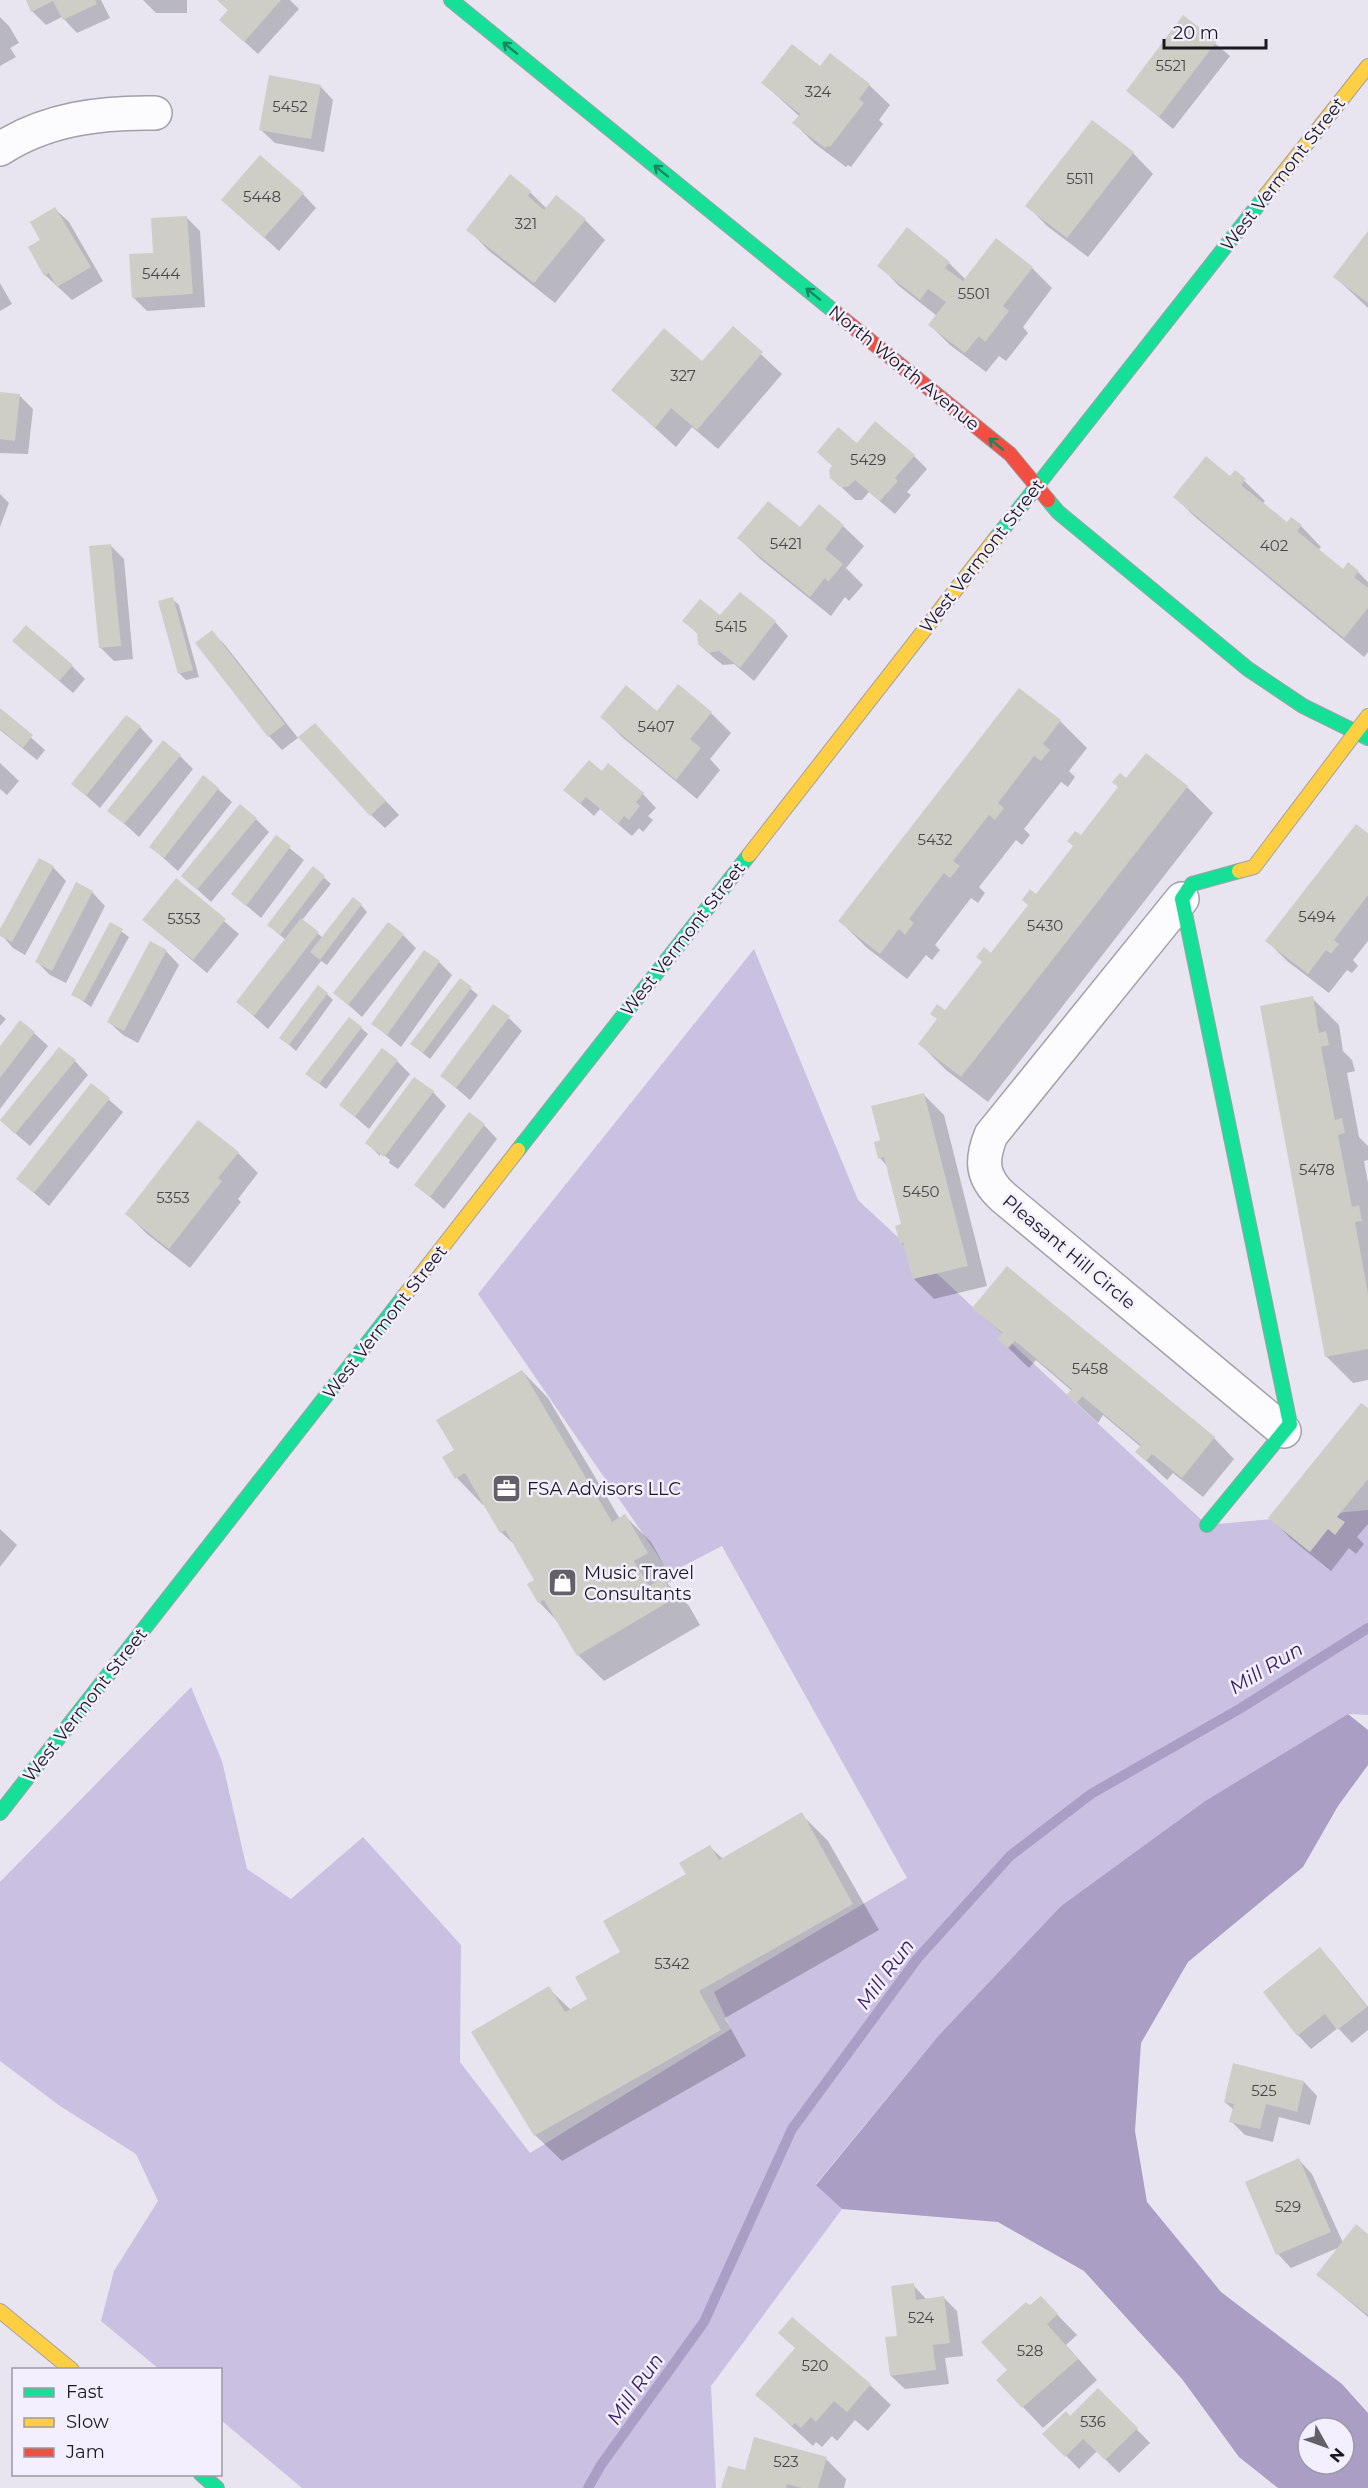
<svg xmlns="http://www.w3.org/2000/svg" width="1368" height="2488" font-family="Montserrat,sans-serif">
<style>
.forest{fill:#cac0e2}
.water{fill:#aa9ec5;fill-rule:evenodd}
.shadow{fill:#0003}
.lines{fill:none;stroke-linecap:round;stroke-linejoin:round}
.stream{stroke:#aa9ec5;stroke-width:10}
.building{fill:#cecec7}
.street-casing{stroke:#a2a0a8;stroke-width:36}
.fast-casing{stroke:#a2a0a8;stroke-width:16}
.slow-casing{stroke:#a2a0a8;stroke-width:16}
.jam-casing{stroke:#a2a0a8;stroke-width:16}
.street{stroke:#fcfbfd;stroke-width:33}
.fast{stroke:#16e098;stroke-width:14}
.slow{stroke:#ffcf43;stroke-width:14}
.jam{stroke:#f24e42;stroke-width:14}
.oneway{stroke:#188662}
.labels{text-anchor:middle;stroke-width:5;stroke-linejoin:round;paint-order:stroke}
.number-label{font-size:15px;fill:#484649}
.street-label{font-size:18px;fill:#1b191f;stroke:#f3effe}
.poi-label{font-size:18px;fill:#1b191f;stroke:#f3effe;text-anchor:start}
.water-label{font-size:20px;font-style:italic;fill:#3a2160;stroke:#f3effe}
</style>
<rect width="100%" height="100%" fill="#e8e5f0"/>
<!-- forest -->
<path class="forest" d="M754,949L858,1200L1207,1525L1368,1510V1715L1348,1714L1205,1801L1061,1906L939,2035L816,2184L842,2209L711,2386L716,2488H302L221,2420L220,2370L159,2369L101,2321L114,2271L158,2201L136,2154L60,2106L0,2061V1882L191,1687L222,1761L247,1869L291,1899L363,1837L461,1945L460,2062L530,2153L731,2029L714,1992L907,1878L722,1546L670,1573L478,1294Z"/>
<!-- water -->
<path class="water" d="M1348,1714L1368,1730V1765L1338,1806L1303,1867L1188,1962L1141,2043L1135,2131L1147,2202L1221,2292L1342,2384L1368,2413V2488H1278L1239,2457L1182,2379L1084,2271L998,2222L842,2209L816,2185L939,2035L1061,1906L1205,1801ZM1308,2428H1344V2464H1308Z"/>
<!-- shadow -->
<path class="shadow" d="M27,0H101L110,18L77,33L62,17L46,25L32,11Z
M143,0H187V13H156Z
M218,0H290L299,9L258,54L235,33L229,11Z
M0,17L9,26L19,43L10,48L16,57L0,66Z
M1184,17L1230,56L1173,129L1128,91Z
M830,55L869,85L890,105L879,120L883,124L851,167L848,165L846,167L814,143L794,123L799,116L763,83L820,68Z
M320,86L333,100L324,152L275,143L261,130Z
M1133,153L1153,174L1088,257L1047,226L1027,205Z
M530,192L547,209L585,220L605,240L555,303L488,250L468,229Z
M303,194L316,208L279,251L223,200Z
M55,209L69,222L103,281L72,300L45,275L42,241Z
M186,217L200,231L205,307L147,311L133,297L154,254Z
M1368,234V308L1335,277Z
M949,263L966,280L1032,268L1052,288L1023,327L1028,333L1006,361L999,356L986,372L950,345L930,325L937,316L899,286L879,265Z
M0,283L12,304L0,311Z
M733,328L782,374L718,449L692,427L676,447L613,390L702,363Z
M0,393L19,395L33,409L28,454L0,453Z
M857,445L914,456L927,469L907,492L911,495L895,514L869,492L862,500H855L831,477Z
M1235,472L1265,501L1262,504L1287,524L1291,519L1301,526L1321,547L1318,550L1343,571L1358,572L1368,582V652L1364,657L1195,517L1175,497L1230,478Z
M0,494L9,503L0,527Z
M843,526L864,546L846,568L863,585L849,601L845,597L831,616L759,558L739,538L800,529Z
M110,545L124,559L133,659L114,661L100,647Z
M172,599L179,605L199,677L186,680L180,674L160,602Z
M720,618L775,622L788,636L754,681L734,664L723,665L713,657L699,643L698,634L684,620Z
M212,632L225,645L298,738L282,750L269,736L197,644Z
M28,654L72,666L85,679L73,693Z
M1020,690L1060,721L1087,748L1069,771L1075,777L1068,787L1061,782L1024,829L1030,835L1022,845L1016,840L979,887L985,893L978,903L971,898L935,945L940,950L932,960L926,955L907,979L866,947L840,921Z
M0,710L45,750L37,760L0,730Z
M657,713H711L731,733L710,759L720,770L697,799L622,737L602,717Z
M140,727L153,741L100,808L73,784Z
M328,739L399,815L385,828L371,815Z
M180,756L193,769L139,837L109,810Z
M0,763L19,781L7,795L0,789Z
M602,773L643,794L656,808L648,816L653,820L643,832L639,828L632,836L600,809L594,816L565,790Z
M1126,780L1187,787L1213,813L988,1102L946,1070L920,1044Z
M218,789L232,802L178,871L151,847Z
M256,819L269,832L211,902L183,876Z
M1368,835V941L1353,960L1358,966L1352,973L1347,970L1329,993L1287,961L1267,941Z
M276,837L304,860L261,918L233,894Z
M53,867L66,881L25,955L13,948L0,933Z
M313,868L331,884L302,920L323,938L361,905L367,912L327,965L321,961L268,1029L238,1002L286,940L275,931Z
M176,880L239,934L207,973L144,920Z
M92,892L105,906L66,983L50,975L37,962Z
M111,924L129,937L91,1007L73,994Z
M403,935L416,948L362,1017L335,993Z
M166,951L179,965L138,1043L123,1035L109,1022Z
M439,962L452,975L401,1047L373,1024Z
M460,980L478,995L430,1059L419,1050Z
M327,994L333,1000L296,1051L281,1038Z
M1312,998L1339,1025L1343,1051L1352,1060L1355,1071L1347,1073L1359,1137L1368,1146V1160L1364,1161L1368,1183V1380L1353,1383L1326,1356Z
M0,1014L6,1019L0,1026Z
M509,1018L522,1031L470,1100L442,1076Z
M361,1028L368,1034L326,1089L307,1074Z
M34,1033L48,1046L0,1109V1048Z
M75,1061L88,1075L30,1146L1,1121Z
M397,1061L410,1074L369,1129L341,1105Z
M92,1085L123,1112L49,1206L18,1179Z
M433,1092L446,1106L398,1169L389,1163L390,1160L380,1152V1156L367,1143Z
M923,1094L944,1115L987,1286L934,1299L914,1279L906,1247L901,1243L903,1225L888,1167L880,1158L881,1141Z
M484,1125L497,1139L444,1209L416,1185Z
M238,1153L258,1173L238,1199L241,1202L190,1268L147,1234L127,1214Z
M1007,1268L1214,1438L1234,1459L1203,1497L1173,1473L1167,1480L1137,1452L1141,1447L1103,1415L1098,1423L1068,1395L1072,1391L1036,1360L1029,1368L999,1339L1003,1335L974,1308Z
M522,1371L548,1398L620,1519L625,1516L651,1542L673,1580L667,1583L689,1606L700,1625L604,1681L578,1655L558,1622L539,1602L536,1580L516,1546L501,1532L485,1503L483,1505L457,1478L444,1457L456,1451Z
M1368,1410V1524L1357,1537L1364,1544L1356,1554L1349,1548L1331,1571L1290,1538L1270,1517Z
M0,1529L17,1545L0,1567Z
M801,1814L828,1841L879,1930L725,2018L746,2056L562,2161L535,2135L548,1988L571,2010L589,1999L622,1952L710,1847L723,1859Z
M1320,1949L1333,1963L1368,2007V2030L1352,2043L1338,2028L1311,2049L1298,2035Z
M1234,2065L1304,2082L1317,2096L1310,2125L1279,2117L1273,2142L1245,2135L1231,2121L1234,2110L1225,2102Z
M1299,2160L1312,2174L1343,2243L1368,2236V2317L1318,2275L1340,2247L1291,2268L1278,2254Z
M913,2285L927,2300L944,2298L957,2311L963,2356L945,2358L949,2384L905,2389L891,2376L899,2337Z
M1041,2298L1077,2335L1066,2345L1097,2380L1043,2428L1023,2407L1009,2370L1030,2308Z
M792,2319L870,2385L891,2405L868,2431L855,2420L837,2441L832,2436L822,2447L816,2442L813,2446L757,2395L796,2349Z
M1098,2390L1150,2443L1119,2473L1097,2451L1079,2469L1045,2434L1070,2417Z
M826,2459L846,2479L844,2488H723L746,2472Z"/>
<g class="lines">
<!-- stream -->
<path class="stream" d="M588,2488L601,2465L704,2322L792,2129L917,1959L1010,1856L1091,1794L1241,1708L1368,1628"/>
</g>
<!-- building -->
<path class="building" d="M26,0H95L97,4L63,20L53,1L31,12Z
M217,0H281L244,42L219,20L228,10Z
M1183,15L1217,41L1159,117L1126,91Z
M792,44L820,66L830,53L870,84L859,99L864,103L830,147L827,146L825,148L792,123L800,114L761,83Z
M269,75L321,85L311,139L259,130Z
M1092,120L1134,152L1067,238L1025,206Z
M260,155L304,193L264,238L221,200Z
M510,174L531,191L528,196L544,210L556,195L586,219L534,283L466,230Z
M55,207L91,267L57,287L49,273L44,276L28,247L40,240L30,222Z
M187,216L193,294L132,298L129,254L153,253L151,218Z
M907,227L950,262L945,268L963,281L996,238L1033,267L1003,306L1009,311L985,342L979,336L965,353L928,325L946,302L928,289L920,300L877,266Z
M1368,231V303L1333,277Z
M733,326L763,352L697,430L671,408L655,428L611,390L664,328L702,361Z
M0,392L20,394L15,441L0,439Z
M875,421L915,455L895,478L898,481L880,501L855,480L848,487H840L830,478L829,470L832,466L817,452L838,427L857,443Z
M1206,456L1230,476L1235,470L1246,479L1241,485L1287,522L1291,517L1302,525L1297,531L1343,569L1348,562L1359,571L1354,577L1368,588V608L1344,638L1173,497Z
M768,501L800,527L819,504L844,525L825,549L843,564L828,582L825,578L810,597L737,538Z
M111,544L121,646L99,648L89,546Z
M740,592L776,621L740,668L719,651L708,653L698,644L697,633L682,621L700,599L720,615Z
M173,597L193,670L178,674L158,601Z
M26,625L73,665L59,681L12,641Z
M212,630L285,724L268,737L195,643Z
M678,684L712,712L690,739L701,748L676,780L600,717L626,685L657,711Z
M1019,688L1061,720L1043,744L1050,750L1041,761L1034,756L998,803L1004,808L995,820L989,815L953,861L960,866L950,878L944,873L909,919L914,923L905,935L899,929L880,954L838,921Z
M0,708L33,735L23,748L0,729Z
M126,715L141,726L86,796L71,784Z
M315,723L386,801L370,816L298,737Z
M163,740L181,755L124,824L107,811Z
M1146,753L1188,786L961,1077L918,1044L937,1019L930,1014L937,1004L945,1010L982,962L976,957L984,947L991,953L1028,905L1022,900L1030,889L1036,894L1073,846L1067,841L1075,831L1081,835L1118,787L1112,782L1120,773L1126,778Z
M589,760L602,771L608,763L644,793L636,802L640,806L629,820L624,816L618,824L586,797L580,804L563,790Z
M203,775L219,788L164,858L149,847Z
M240,804L257,818L197,890L181,876Z
M1356,824L1368,833V895L1334,940L1339,944L1331,954L1326,950L1308,974L1265,941Z
M276,835L291,846L246,906L231,894Z
M39,858L54,866L12,942L0,936V929Z
M313,866L325,876L280,935L267,925Z
M176,878L226,919L193,960L142,920Z
M76,882L93,891L52,971L35,962Z
M353,897L362,904L320,960L310,952Z
M301,918L319,932L254,1016L236,1002Z
M110,922L123,929L84,1001L71,995Z
M388,922L404,934L348,1005L333,993Z
M150,941L167,950L124,1031L107,1022Z
M424,950L440,961L387,1035L371,1024Z
M460,978L472,987L423,1053L410,1044Z
M318,985L328,993L289,1045L279,1038Z
M1313,996L1319,1033L1326,1031L1329,1045L1321,1047L1335,1120L1342,1118L1345,1133L1338,1135L1352,1207L1359,1205L1362,1221L1355,1222L1368,1294V1349L1325,1357L1260,1006Z
M493,1004L510,1016L456,1088L440,1076Z
M349,1017L362,1027L319,1084L305,1074Z
M20,1020L35,1032L0,1078V1046Z
M59,1047L76,1060L15,1134L0,1120Z
M382,1048L398,1060L355,1117L339,1105Z
M414,1077L434,1091L384,1157L365,1143Z
M91,1083L110,1098L34,1193L16,1179Z
M924,1093L968,1266L913,1279L903,1243L900,1244L895,1226L901,1224L884,1157L878,1159L874,1142L880,1140L871,1106Z
M469,1112L485,1124L430,1197L414,1185Z
M198,1120L239,1152L218,1178L222,1181L169,1249L125,1214Z
M1007,1266L1215,1437L1182,1478L1152,1454L1146,1461L1135,1452L1141,1445L1082,1396L1077,1403L1066,1395L1072,1389L1015,1341L1008,1348L997,1339L1003,1333L972,1308Z
M522,1370L612,1522L625,1514L648,1553L634,1561L649,1586L663,1578L675,1598L577,1656L544,1600L538,1603L527,1584L534,1580L505,1530L500,1533L465,1473L455,1479L442,1457L454,1450L436,1420Z
M1361,1403L1368,1408V1479L1337,1517L1345,1522L1335,1535L1328,1529L1310,1552L1268,1518Z
M802,1812L853,1904L699,1991L721,2030L534,2136L471,2032L549,1986L565,2012L587,1999L575,1977L620,1952L603,1921L686,1874L679,1863L710,1845L719,1860Z
M1320,1947L1367,2007L1337,2030L1325,2014L1297,2036L1263,1992Z
M1233,2063L1304,2081L1297,2112L1266,2104L1260,2129L1229,2122L1234,2104L1224,2102Z
M1299,2158L1331,2232L1276,2255L1245,2182Z
M1356,2224L1368,2234V2315L1316,2275Z
M914,2283L916,2300L944,2296L950,2343L933,2345L936,2370L890,2376L885,2337L897,2336L891,2286Z
M1041,2296L1058,2314L1047,2324L1078,2359L1022,2408L996,2380L1007,2370L981,2342L1026,2302L1030,2305Z
M792,2317L871,2384L847,2412L834,2401L816,2422L811,2417L801,2428L795,2423L792,2426L755,2395L795,2348L778,2333Z
M1098,2388L1138,2428L1105,2460L1083,2439L1065,2457L1042,2434L1066,2411L1070,2416Z
M754,2437L827,2457L818,2488H802L787,2484L786,2488H721L728,2466L745,2470Z"/>
<g class="lines">
<defs>
<path id="street" d="M0,149C46,119 101,112 155,113
M1182,899L991,1135C981,1160 981,1177 1003,1197L1284,1431"/>
<path id="fast" d="M451,0L836,313
M1048,500L1058,512L1248,669L1303,706L1368,738
M996,538L1266,195
M518,1150L749,855
M1207,1525L1290,1424L1182,899L1192,884L1239,871
M0,1813L405,1295
M201,2474L217,2488"/>
<path id="slow" d="M1266,195L1368,66
M749,855L996,538
M1239,871L1254,867L1368,716
M405,1295L518,1150
M0,2311L72,2370"/>
<path id="jam" d="M836,313L1010,454L1048,500"/>
</defs>
<!-- street casing -->
<use href="#street" class="street-casing"/>
<!-- fast casing -->
<use href="#fast" class="fast-casing"/>
<!-- slow casing -->
<use href="#slow" class="slow-casing"/>
<!-- jam casing -->
<use href="#jam" class="jam-casing"/>
<!-- street -->
<use href="#street" class="street"/>
<!-- fast -->
<use href="#fast" class="fast"/>
<!-- slow -->
<use href="#slow" class="slow"/>
<!-- jam -->
<use href="#jam" class="jam"/>
</g>
<!-- one-way arrows -->
<defs><path id="oneway-shaft" d="M-6 0H5M1.5-3L5.5 0L1.5 3" fill="none" stroke-width="1.6" stroke-linecap="round" stroke-linejoin="round" transform="scale(1.5)"/></defs>
<g class="oneway">
<use href="#oneway-shaft" transform="translate(510 48) rotate(-141)"/>
<use href="#oneway-shaft" transform="translate(661 171) rotate(-141)"/>
<use href="#oneway-shaft" transform="translate(813 294) rotate(-141)"/>
<use href="#oneway-shaft" transform="translate(996 444) rotate(-141)"/>
</g>
<!-- icons -->
<defs>
<symbol id="office-square" viewBox="-11 -11 22 22"><rect x="-9" y="-9" width="18" height="18" rx="4" fill="#636068" stroke="#f3effe"/><path d="M-6-3h4V-5.5h4V-3h4V5H-6ZM-1-4.5V-3h2v-1.5ZM-6 0V1H6V0Z" fill="#fff"/></symbol>
<symbol id="shop-square" viewBox="-11 -11 22 22"><rect x="-9" y="-9" width="18" height="18" rx="4" fill="#636068" stroke="#f3effe"/><path d="M-5-2.5h2.3a2.7 3.5 0 0 1 5.4 0H5L5.5 6h-11ZM-1.5-2.5h3a1.5 2.3 0 0 0-3 0Z" fill="#fff"/></symbol>
</defs>
<g fill-rule="evenodd">
<use href="#office-square" x="490" y="1472" width="33" height="33"/>
<use href="#shop-square" x="546" y="1566" width="33" height="33"/>
</g>
<g class="labels">
<!-- number labels -->
<g class="number-label">
<text x="1171" y="71">5521</text>
<text x="818" y="97">324</text>
<text x="290" y="112">5452</text>
<text x="1080" y="184">5511</text>
<text x="262" y="202">5448</text>
<text x="526" y="229">321</text>
<text x="161" y="279">5444</text>
<text x="974" y="299">5501</text>
<text x="683" y="381">327</text>
<text x="868" y="465">5429</text>
<text x="786" y="549">5421</text>
<text x="1274" y="551">402</text>
<text x="731" y="632">5415</text>
<text x="656" y="732">5407</text>
<text x="935" y="845">5432</text>
<text x="1317" y="922">5494</text>
<text x="184" y="924">5353</text>
<text x="1045" y="931">5430</text>
<text x="1317" y="1175">5478</text>
<text x="921" y="1197">5450</text>
<text x="173" y="1203">5353</text>
<text x="1090" y="1374">5458</text>
<text x="672" y="1969">5342</text>
<text x="1264" y="2096">525</text>
<text x="1288" y="2212">529</text>
<text x="921" y="2323">524</text>
<text x="1030" y="2356">528</text>
<text x="815" y="2371">520</text>
<text x="1093" y="2427">536</text>
<text x="786" y="2467">523</text>
</g>
<!-- street labels -->
<g class="street-label">
<text transform="translate(1283 174) rotate(-52)" y="6">West Vermont Street</text>
<text transform="translate(904 368) rotate(39)" y="6">North Worth Avenue</text>
<text transform="translate(982 556) rotate(-52)" y="6">West Vermont Street</text>
<text transform="translate(683 939) rotate(-52)" y="6">West Vermont Street</text>
<text transform="translate(1069 1252) rotate(40)" y="6">Pleasant Hill Circle</text>
<text transform="translate(385 1322) rotate(-52)" y="6">West Vermont Street</text>
<text transform="translate(85 1705) rotate(-52)" y="6">West Vermont Street</text>
</g>
<!-- poi labels -->
<g class="poi-label">
<text x="527" y="1495">FSA Advisors LLC</text>
<text x="584" y="1579">Music Travel<tspan x="584" dy="21">Consultants</tspan></text>
</g>
<!-- water labels -->
<g class="water-label">
<text transform="translate(1266 1668) rotate(-31)" y="7">Mill Run</text>
<text transform="translate(885 1974) rotate(-53)" y="7">Mill Run</text>
<text transform="translate(635 2389) rotate(-55)" y="7">Mill Run</text>
</g>
</g>
<!-- legend -->
<rect x="12" y="2368" width="210" height="108" fill="#f3effe" stroke="#9d99a5" stroke-width="1.5"/>
<rect x="24" y="2388" width="30" height="9" fill="#16e098" stroke="#9d99a5" stroke-width="1.5"/>
<text x="66" y="2398" font-size="18" fill="#1b191f">Fast</text>
<rect x="24" y="2418" width="30" height="9" fill="#ffcf43" stroke="#9d99a5" stroke-width="1.5"/>
<text x="66" y="2428" font-size="18" fill="#1b191f">Slow</text>
<rect x="24" y="2448" width="30" height="9" fill="#f24e42" stroke="#9d99a5" stroke-width="1.5"/>
<text x="66" y="2458" font-size="18" fill="#1b191f">Jam</text>
<!-- north arrow -->
<g transform="translate(1326 2446) rotate(130)"><circle r="28" fill="#f3effe" stroke="#9d99a5" stroke-width="1.5"/>
<path d="M0-4.5L10 22L0 15L-10 22Z" fill="#636068"/>
<text y="-9" font-size="16" font-weight="bold" text-anchor="middle" fill="#1b191f">N</text>
</g>
<!-- scale -->
<path d="M1164 39v9h102v-9" fill="none" stroke="#1b191f" stroke-width="3"/>
<text x="1173" y="39" font-size="18" fill="#1b191f" stroke="#f3effe" stroke-width="4.5" paint-order="stroke">20 m</text>
</svg>
